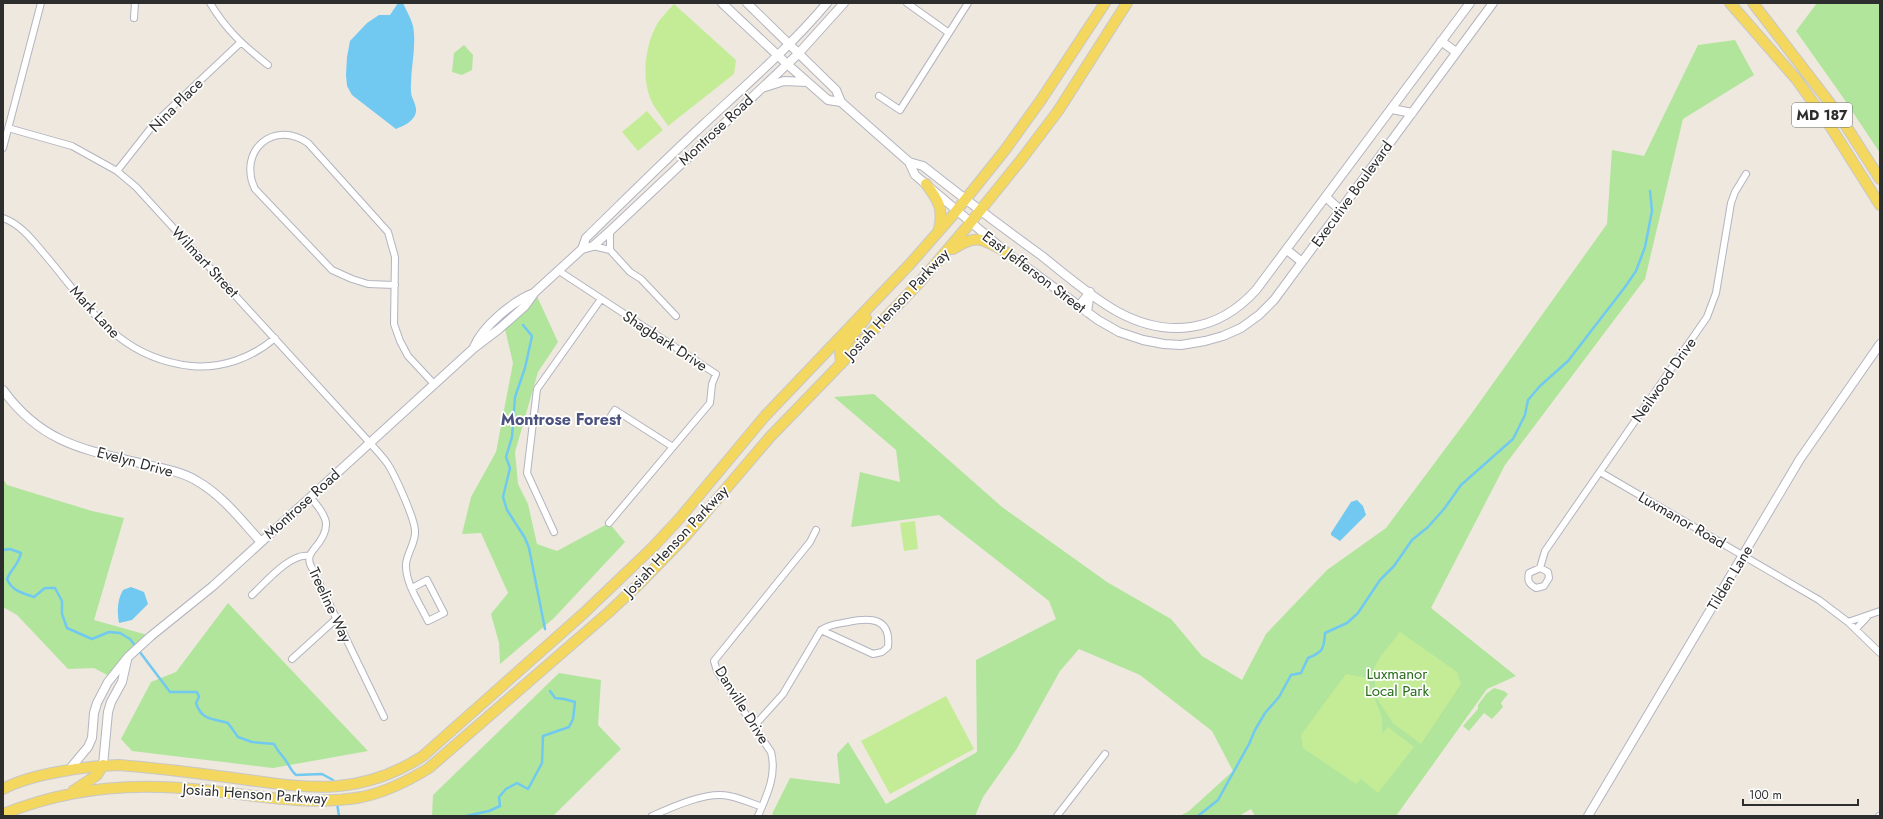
<svg xmlns="http://www.w3.org/2000/svg" width="1883" height="819" font-family="Jost,sans-serif">
<style>
.green{fill:#b1e59b}
.pitch{fill:#c4ec97}
.water{fill:#71c9f1}
.lines{fill:none;stroke-linecap:round;stroke-linejoin:round}
.stream{stroke:#71c9f1;stroke-width:2.5}
.minor-casing{stroke:#b3b4c0;stroke-width:8}
.tertiary-casing{stroke:#b3b4c0;stroke-width:10}
.primary-casing{stroke:#c8c8c8;stroke-width:12}
.minor{stroke:#fff;stroke-width:6}
.tertiary{stroke:#fff;stroke-width:8}
.primary{stroke:#f3d75f;stroke-width:10}
.labels{text-anchor:middle;stroke-width:3.5;stroke-linejoin:round;paint-order:stroke}
.shield{fill:#fff;stroke:#6c6c6c;stroke-width:1}
.shield-label{font-size:14px;font-weight:bold;fill:#2d2d2d}
.street-label{font-size:15px;fill:#2d2d2d;stroke:#fff}
.park-label{font-size:15px;fill:#276d1a;stroke:#fff}
.neighbourhood-label{font-size:16px;font-weight:bold;fill:#4b527f;stroke:#fff}
</style>
<rect width="100%" height="100%" fill="#eee8df"/>
<!-- green -->
<path class="green" d="M1817,3H1880V153L1842,96L1796,31Z
M1735,40L1754,75L1683,119L1645,279L1505,465L1431,608L1516,676L1487,689L1396,816H1255L1251,809L1239,816H1180L1189,811L1233,771L1212,731L1140,675L1079,649L1060,671L1016,750L983,797L975,816H776L772,814L790,778L840,784L837,754L848,742L886,804L977,752L976,660L1056,619L1049,601L939,515L851,527L860,472L900,482L896,450L834,397L874,394L1002,507L1107,582L1171,619L1202,656L1242,680L1266,634L1327,570L1386,528L1469,417L1607,224L1612,150L1644,156L1698,45Z
M464,45L473,55L472,70L462,75L452,72L454,53Z
M535,292L558,342L538,372L515,452L518,484L528,504L537,544L557,551L609,523L625,542L554,618L500,664L499,643L491,614L508,593L481,533L462,534L471,497L496,452L513,363L504,325Z
M3,479L7,485L92,511L124,518L94,620L151,636L113,678L94,668L68,669L17,615L3,607Z
M228,603L368,751L273,768L132,751L121,739L151,682L176,672Z
M559,673L601,680L598,725L621,749L553,816H432L433,795Z
M1494,688L1504,691L1508,694L1501,703L1503,707L1492,719L1484,713L1469,731L1463,726L1478,709V705L1486,694Z"/>
<!-- pitch -->
<path class="pitch" d="M674,4L736,60L734,74L668,126C664,119 658,113 654,106C641,83 644,51 655,28C659,19 667,12 674,4Z
M647,111L663,130L638,151L622,132Z
M915,521L918,549L904,551L900,523Z
M1400,632L1457,672L1461,684L1421,744L1393,723L1376,697L1374,668L1380,657Z
M1346,674L1367,678L1382,718V734L1388,727L1414,747L1378,793L1361,779L1356,784L1303,748L1301,735Z
M946,696L974,749L890,794L861,741Z"/>
<!-- water -->
<path class="water" d="M398,3H403C406,10 411,18 413,26C417,47 410,69 411,91C411,100 420,107 414,117C410,123 403,126 396,129L352,95L347,86L346,75L347,57L350,41L367,23L379,15H390Z
M1357,500L1363,506L1366,515L1340,541L1331,535V533L1351,502Z
M131,587L144,592L148,604L132,620L119,623C117,612 117,600 123,590Z"/>
<g class="lines">
<!-- stream -->
<path class="stream" d="M523,325L532,336L525,368L515,397L512,437L506,457L510,468L503,497L507,510L525,538L529,548L545,629
M3,550L10,549L21,553C18,566 12,567 7,579C12,591 22,593 34,597L45,588H55L62,601V614L67,628L92,639L109,632L120,633L130,639L170,692H197L199,697L196,703C202,721 212,718 228,723L238,737L252,742L274,744C277,750 280,753 284,758C289,764 290,770 296,775L322,774L333,780L334,784
M337,803L339,816
M466,816L489,811L500,806L499,797L506,789L517,783L528,789L542,763L543,736L569,727L573,719L575,702L564,699L555,698L550,691
M1198,816L1218,800L1249,744L1255,730L1265,713L1279,697L1291,675L1301,673L1308,658C1323,652 1324,649 1325,633L1347,623L1358,613L1380,580L1394,566L1412,540L1428,527L1444,509L1461,485L1513,439L1525,415L1528,400L1540,386L1568,361L1625,287L1636,271L1645,247L1652,211L1650,191"/>
<defs>
<path id="minor" d="M210,3C227,31 243,45 268,65
M907,3L949,33
M134,18L135,3
M879,96L900,110L968,3
M8,128L72,146L117,171L136,187L371,444C376,450 382,456 387,463C394,473 415,519 415,531C416,542 407,553 406,564C405,583 420,604 428,621L444,613L427,580L412,588
M3,148L41,3
M117,171L154,124L240,43
M3,218C22,225 33,241 46,256C89,307 118,358 191,366C221,369 252,358 275,338
M610,231V250
M593,246L610,250L630,272L641,279L676,316
M559,271L716,374L712,384L710,403L609,523
M395,285L368,284L352,279L332,270L255,189C237,151 274,119 308,143L388,232L395,257L394,324L400,341L408,356L434,384
M609,419L615,410L673,447
M1600,472L1819,600L1848,622L1880,653
M310,497C328,517 333,527 314,549C310,554 308,557 310,564L384,717
M554,532L527,473L537,389L601,299
M1540,568L1548,572L1549,578L1544,586L1536,588C1529,584 1527,581 1529,573L1540,568L1545,551L1707,317L1716,293L1731,203L1735,192L1746,174
M252,595C265,583 291,552 309,556
M1848,622L1880,611
M1856,629L1868,616
M292,659L336,619
M755,725L783,694L821,630C830,624 838,624 848,622C871,617 891,618 888,647L882,652L873,654L821,630
M652,816C672,807 707,791 729,796C740,798 751,803 762,807
M758,816C767,795 777,775 771,752L717,671L714,661L810,542L816,530
M1057,816L1105,754
M1879,816H1880"/>
<path id="tertiary" d="M722,3L787,64L828,100L841,102
M747,3L836,90L841,102L909,162L923,166C962,197 1002,227 1042,256C1066,275 1091,297 1118,312C1168,339 1218,332 1256,290L1470,3
M1441,41L1456,52
M765,87L784,81L807,82
M1392,109L1412,113
M909,162L915,175L1006,252L1098,320L1119,332L1143,340L1164,344L1181,345L1205,341L1223,336L1241,328L1259,315L1274,300L1493,3
M1326,197L1340,210
M582,249L593,246L610,231L798,54L844,3
M1287,250L1302,262
M1079,306L1090,292L1087,312
M474,347C483,326 513,301 534,293
M3,390C43,445 87,450 148,465C164,469 183,472 197,481C223,496 241,520 261,542
M103,765L108,712L111,702L122,682L127,660
M68,771L88,747L92,738L94,713L97,703L108,682L128,657L151,636L213,586L474,348L499,329L525,306L535,292L582,249L586,238C625,200 664,161 704,124C746,85 790,47 827,3
M1588,816L1800,459L1880,344"/>
<path id="primary" d="M1730,3L1797,80L1832,129L1880,205
M1753,3L1839,115L1880,179
M926,184C938,200 944,209 939,229
M953,249C977,233 983,239 1006,252
M841,364L840,351L866,318
M3,789C30,774 87,766 119,765C157,768 196,773 234,778C306,788 358,798 423,756L584,613L653,547L680,518L765,416L910,264L953,215L1005,150L1041,100L1105,3
M73,791L97,775L103,765
M3,814C53,794 106,785 160,787C227,788 295,809 362,797C386,792 408,781 429,768L609,612L640,583L684,538L770,437L919,283L966,228L1021,160L1058,111L1127,3"/>
</defs>
<!-- minor casing -->
<use href="#minor" class="minor-casing"/>
<!-- tertiary casing -->
<use href="#tertiary" class="tertiary-casing"/>
<!-- primary casing -->
<use href="#primary" class="primary-casing"/>
<!-- minor -->
<use href="#minor" class="minor"/>
<!-- tertiary -->
<use href="#tertiary" class="tertiary"/>
<!-- primary -->
<use href="#primary" class="primary"/>
</g>
<g class="labels">
<!-- shield labels -->
<rect class="shield" x="1792" y="103" width="60" height="24" rx="3"/>
<g class="shield-label">
<text x="1822" y="120">MD 187</text>
</g>
<!-- street labels -->
<g class="street-label">
<text transform="translate(176 105) rotate(-45)" y="5">Nina Place</text>
<text transform="translate(716 130) rotate(-43)" y="5">Montrose Road</text>
<text transform="translate(1352 194) rotate(-54)" y="5">Executive Boulevard</text>
<text transform="translate(205 262) rotate(47)" y="5">Wilmart Street</text>
<text transform="translate(1034 272) rotate(37)" y="5">East Jefferson Street</text>
<text transform="translate(897 304) rotate(-47)" y="5">Josiah Henson Parkway</text>
<text transform="translate(95 312) rotate(47)" y="5">Mark Lane</text>
<text transform="translate(665 341) rotate(33)" y="5">Shagbark Drive</text>
<text transform="translate(1664 380) rotate(-55)" y="5">Neilwood Drive</text>
<text transform="translate(135 462) rotate(15)" y="5">Evelyn Drive</text>
<text transform="translate(302 504) rotate(-42)" y="5">Montrose Road</text>
<text transform="translate(1682 520) rotate(30)" y="5">Luxmanor Road</text>
<text transform="translate(676 541) rotate(-47)" y="5">Josiah Henson Parkway</text>
<text transform="translate(1730 578) rotate(-59)" y="5">Tilden Lane</text>
<text transform="translate(330 605) rotate(65)" y="5">Treeline Way</text>
<text transform="translate(742 705) rotate(58)" y="5">Danville Drive</text>
<text transform="translate(255 794) rotate(4)" y="5">Josiah Henson Parkway</text>
</g>
<!-- park labels -->
<g class="park-label">
<text x="1397" y="679">Luxmanor<tspan x="1397" dy="17">Local Park</tspan></text>
</g>
<!-- neighbourhood labels -->
<g class="neighbourhood-label">
<text x="561" y="425">Montrose Forest</text>
</g>
</g>
<!-- border -->
<rect width="1883" height="819" fill="none" stroke="#2d2d2d" stroke-width="8"/>
<!-- scale -->
<path d="M1743 799v6h115v-6" fill="none" stroke="#2d2d2d" stroke-width="2"/>
<text x="1749" y="799" font-size="12" fill="#2d2d2d" stroke="#ffffff" stroke-width="3" paint-order="stroke">100 m</text>
</svg>
